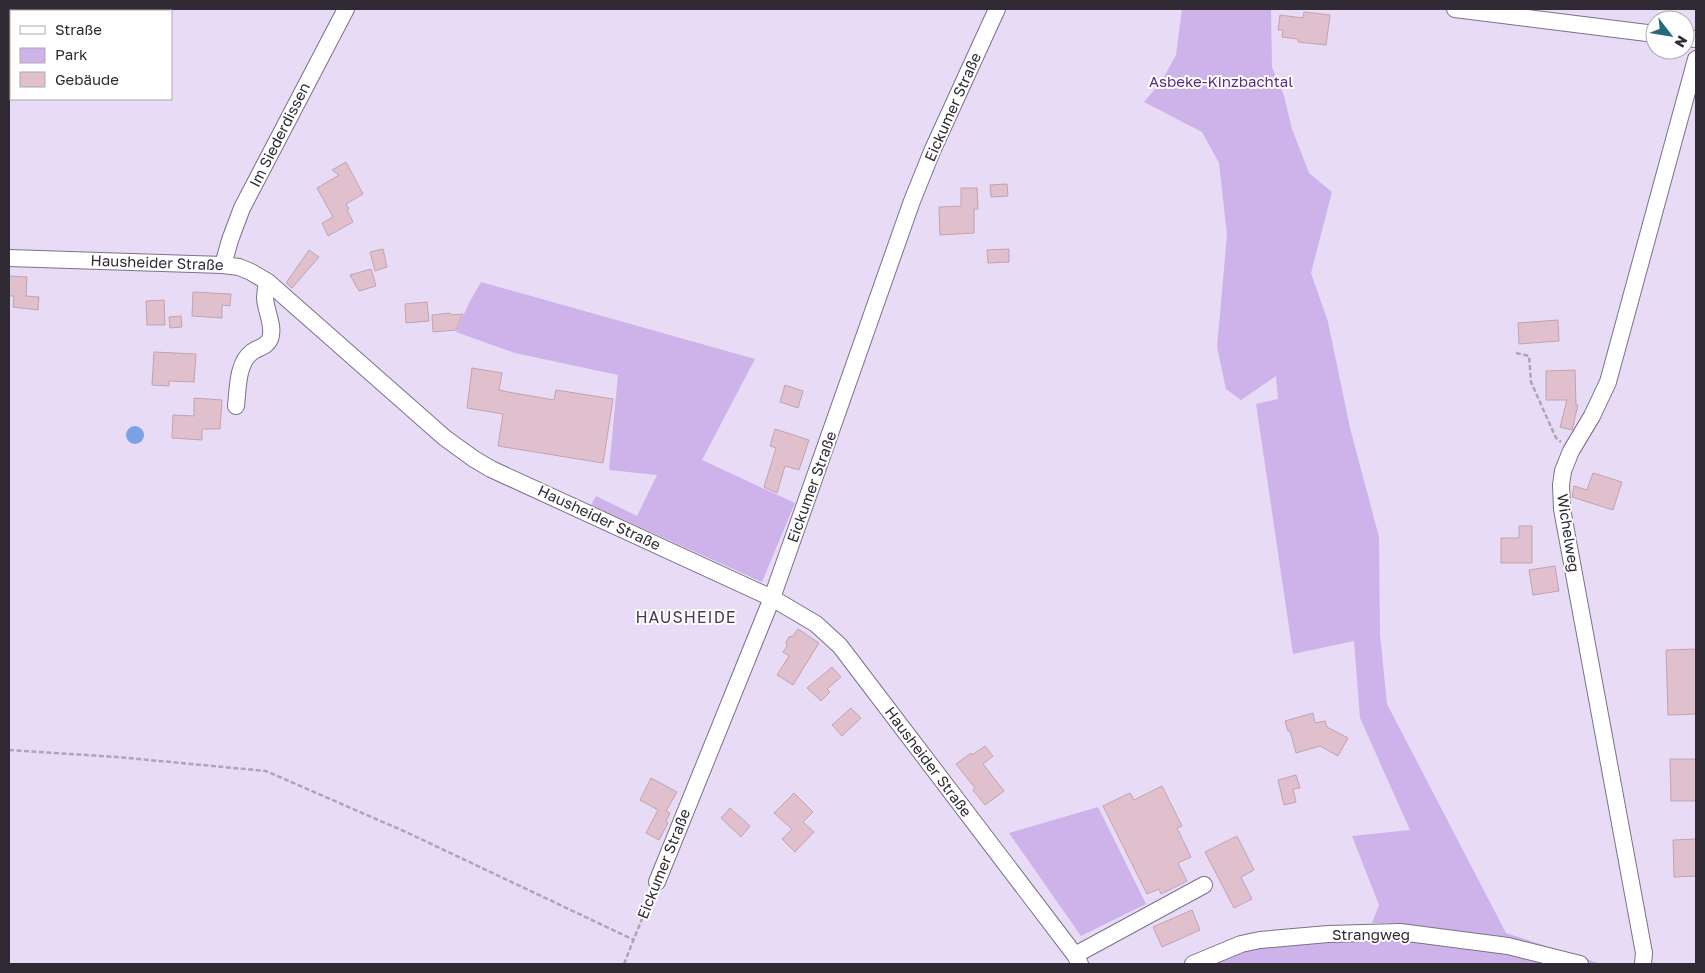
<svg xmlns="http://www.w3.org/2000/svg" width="1705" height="973" font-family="'Golos Text',sans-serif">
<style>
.green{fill:#ceb3eb}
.water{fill:#7ca1e7}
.building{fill:#e0c0cc;stroke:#c2a3ae}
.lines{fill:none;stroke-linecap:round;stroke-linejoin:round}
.minor-casing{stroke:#7c7189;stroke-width:18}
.path{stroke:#aea4ba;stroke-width:2.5;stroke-dasharray:5 2.5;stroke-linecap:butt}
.minor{stroke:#fff;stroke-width:16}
.labels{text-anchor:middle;stroke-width:4;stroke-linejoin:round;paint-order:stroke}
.park-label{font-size:15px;fill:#5b2c81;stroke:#fff}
.street-label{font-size:15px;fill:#2f2a34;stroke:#fff}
.neighbourhood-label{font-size:16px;letter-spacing:1px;fill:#463c52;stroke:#fff}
</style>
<rect width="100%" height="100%" fill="#e7dbf6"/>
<!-- green -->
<path class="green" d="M1182,9H1271L1272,67L1284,96L1292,129L1309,173L1332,192L1311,273L1328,322L1350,428L1379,537L1380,634L1387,704L1506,933L1601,964H1209L1247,949L1263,948L1265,941L1399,932L1400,923H1372L1379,905L1352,836L1410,830L1360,718L1354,641L1293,654L1256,404L1278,399L1276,376L1241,400L1226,389L1217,347L1227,235L1219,163L1202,132L1144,102L1161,82L1176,55Z
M481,282L755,359L702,460L795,503L762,582L591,505L596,496L637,516L657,475L609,470L618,375L515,353L456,332L469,303Z
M1098,807L1146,904L1081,936L1009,833Z"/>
<!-- water -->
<path class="water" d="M126 435a9 9 0 1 1 18 0a9 9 0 1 1-18 0Z"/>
<!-- building -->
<path class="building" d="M1304,12L1330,15L1326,45L1298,42V39L1282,37L1283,30H1278L1280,15L1303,18Z
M346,162L363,194L346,204L349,209L347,210L353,222L328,236L322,223L333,217L317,188L339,175L332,170Z
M1007,184L1008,196L991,197L990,185Z
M961,188H977L978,209H974V233L940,235L939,207L961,206Z
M383,249L387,267L375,271L370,252Z
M1009,249V262L988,263L987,250Z
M309,250L319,257L292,288L286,283Z
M371,269L376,286L359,291L350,275Z
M9,276L27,277L26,296L39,297L38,310L13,307L14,296H9Z
M193,292L231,294L230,306L222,305V318L192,316Z
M164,300L165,325H147L146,301Z
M427,302L429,321L406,323L405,304Z
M450,313L451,315L463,314L456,330L433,332L432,315Z
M181,316L182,327L170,328L169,317Z
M1558,320L1559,341L1519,344L1518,323Z
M154,352L196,354L194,382L169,381V386L152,385Z
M472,368L502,373L499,390L508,392L554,400L556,390L613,399L603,463L498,446L503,414L467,408Z
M1575,370L1576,405H1578L1572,430L1560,427L1567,400H1546V371Z
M785,385L803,391L798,408L780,402Z
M194,398L222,400L220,429H202V440L172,438L173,415L194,416Z
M775,429L809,440L799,470L785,466L777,493L764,487L776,448L770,446Z
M1593,473L1622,482L1613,510L1572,497L1574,486L1587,490Z
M1519,526H1532V563H1501V538H1519Z
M1555,566L1559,591L1533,595L1529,570Z
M798,629L819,643L793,685L777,675L789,656L783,652L787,646L786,642L789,637L793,636Z
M1696,649V714L1668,715L1666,650Z
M832,667L841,677L827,689L830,692L821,701L807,688Z
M851,708L861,718L842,736L832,725Z
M1313,713L1315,723L1325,721L1327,727L1348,738L1338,756L1320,746L1296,753L1290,731H1288L1285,721Z
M985,746L993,756L983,764L1004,791L985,805L973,790L975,788L956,764L971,753L972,755Z
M1670,759H1696V801H1671Z
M1296,775L1300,788L1293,789L1296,802L1284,805L1278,780Z
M651,778L677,792L666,811L670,813L666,821L668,823L659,840L646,833L658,810L640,800Z
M1162,786L1182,826L1177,828L1191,857L1178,863L1187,881L1161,894L1159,889L1147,894L1103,806L1130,793L1134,800Z
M794,793L813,812L803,822L814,832L795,852L782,839L792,829L774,813Z
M730,808L750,826L741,837L721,818Z
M1237,836L1254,870L1241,877L1252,899L1234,908L1205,852Z
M1696,839V876L1674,877L1673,840Z
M1192,910L1200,930L1162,947L1153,927Z"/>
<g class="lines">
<defs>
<path id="minor" d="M1455,9L1655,34
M1685,38L1696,39
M9,258L223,265L239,267L251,272L268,282L445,438L474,459L491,469L772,598L816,624L840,646L1075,955L1080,964
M223,265L230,240L242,208L346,9
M236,406C238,389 237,363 252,352C258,347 266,348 270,339C275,326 265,310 265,297C265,292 266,287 268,282
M657,882L772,598L912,201L933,149L997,9
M1075,955L1204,885
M1193,964L1241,944L1260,940L1328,934L1400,932L1508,946L1580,964
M1643,964L1644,953L1562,509L1561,485L1563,471L1571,451L1592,416L1608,382L1696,59"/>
</defs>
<!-- minor casing -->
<use href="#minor" class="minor-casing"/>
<!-- path -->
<path class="path" d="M1516,353L1529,356L1531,382L1556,438L1561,442
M9,750L117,757L266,771L406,832L634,940
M624,964L651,896"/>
<!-- minor -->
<use href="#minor" class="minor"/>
</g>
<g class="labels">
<!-- park labels -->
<g class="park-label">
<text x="1221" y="87">Asbeke-Kinzbachtal</text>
</g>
<!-- street labels -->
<g class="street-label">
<text transform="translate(953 107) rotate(-66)" y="5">Eickumer Straße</text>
<text transform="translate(280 135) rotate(-63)" y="5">Im Siederdissen</text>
<text transform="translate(157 263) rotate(2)" y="5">Hausheider Straße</text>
<text transform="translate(812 487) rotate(-70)" y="5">Eickumer Straße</text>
<text transform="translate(599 518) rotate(25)" y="5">Hausheider Straße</text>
<text transform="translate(1568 533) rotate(81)" y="5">Wichelweg</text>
<text transform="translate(928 762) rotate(53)" y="5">Hausheider Straße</text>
<text transform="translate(664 864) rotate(-68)" y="5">Eickumer Straße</text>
<text x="1371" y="940">Strangweg</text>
</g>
<!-- neighbourhood labels -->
<g class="neighbourhood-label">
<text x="686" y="623">HAUSHEIDE</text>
</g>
</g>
<!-- border -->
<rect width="1705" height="973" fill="none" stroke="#2f2a34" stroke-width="20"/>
<!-- legend -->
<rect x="10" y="10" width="162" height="90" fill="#ffffff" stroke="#acaaae"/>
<rect x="20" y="26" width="25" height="8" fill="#ffffff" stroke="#acaaae"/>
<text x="55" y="35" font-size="15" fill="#2f2a34">Straße</text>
<rect x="20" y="48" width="25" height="15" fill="#ceb3eb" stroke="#acaaae"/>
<text x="55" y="60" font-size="15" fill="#2f2a34">Park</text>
<rect x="20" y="72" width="25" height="15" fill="#e0c0cc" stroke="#acaaae"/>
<text x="55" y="85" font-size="15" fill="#2f2a34">Gebäude</text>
<!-- north arrow -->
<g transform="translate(1670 35) rotate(121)"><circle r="24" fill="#ffffff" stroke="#acaaae"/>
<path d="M0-4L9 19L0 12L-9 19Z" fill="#28697c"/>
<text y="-8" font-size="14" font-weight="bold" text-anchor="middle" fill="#2f2a34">N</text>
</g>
</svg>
